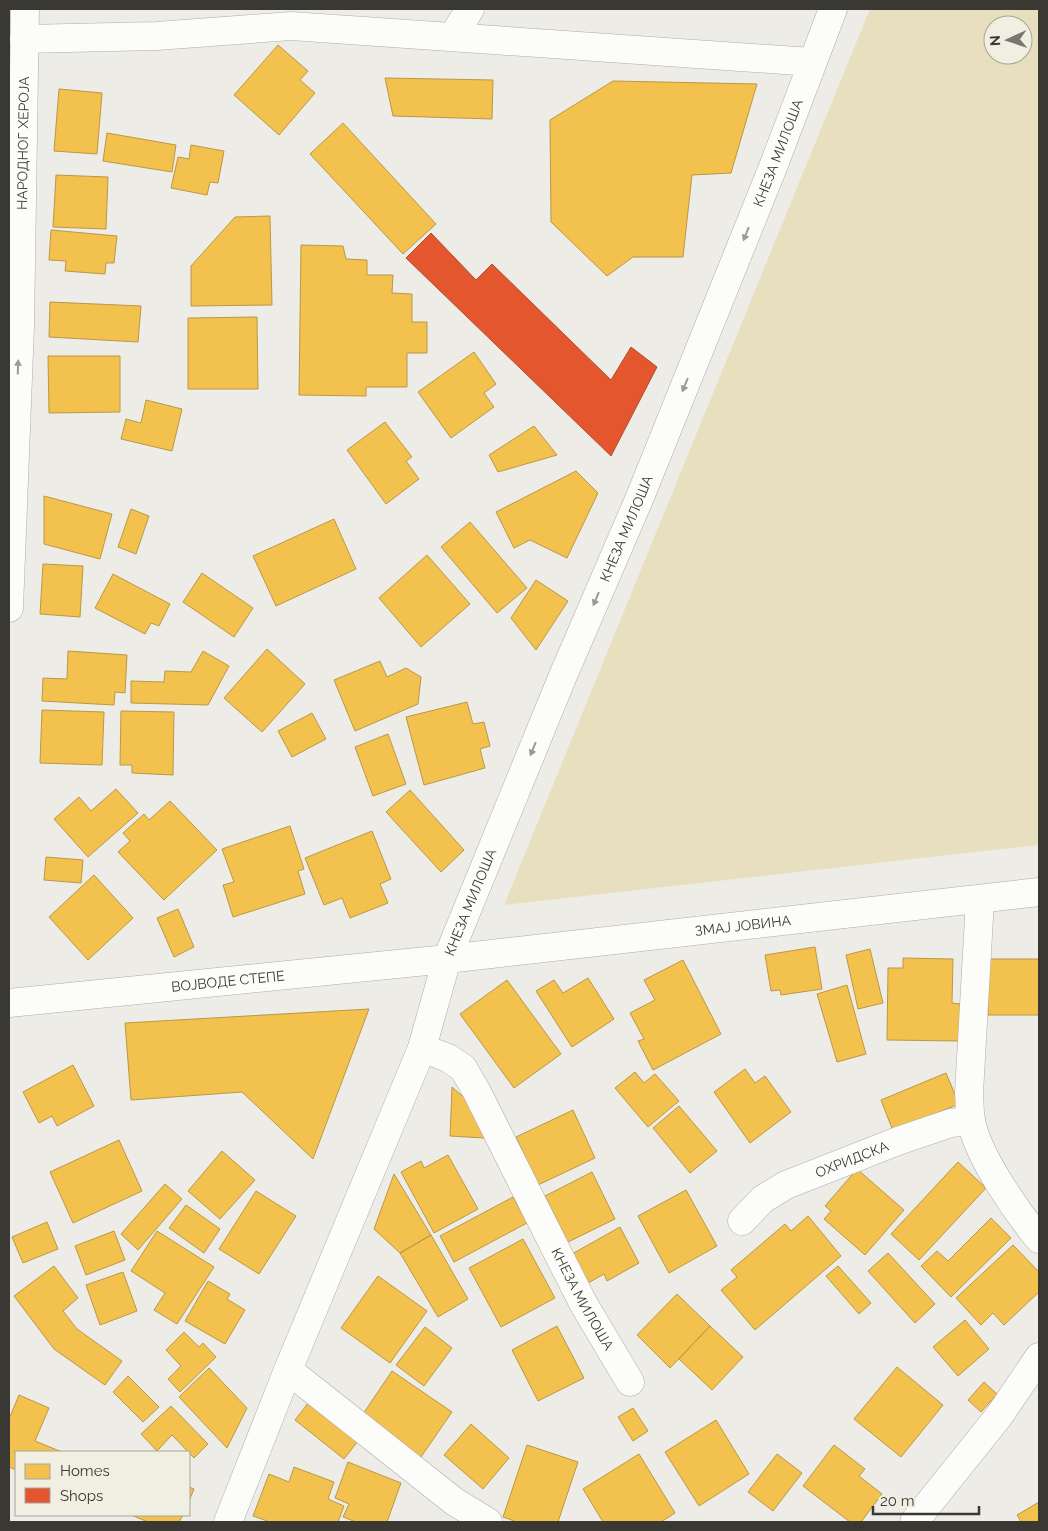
<svg xmlns="http://www.w3.org/2000/svg" width="1048" height="1531" font-family="Raleway,sans-serif">
<style>
.green{fill:#e8dfbe;fill-rule:evenodd}
.homes{fill:#f2c14e;stroke:#ba9846}
.shops{fill:#e4572e;stroke:#b14e30}
.lines{fill:none;stroke-linecap:round;stroke-linejoin:round}
.minor-casing{stroke:#aeaca8;stroke-width:29}
.minor{stroke:#fcfcfb;stroke-width:28}
.oneway{fill:#9a9a97}
.labels{text-anchor:middle;stroke-width:5;stroke-linejoin:round;paint-order:stroke}
.street-label{font-size:14px;fill:#393833;stroke:#f1eee2}
</style>
<rect width="100%" height="100%" fill="#eeece6"/>
<!-- green -->
<path class="green" d="M870,9H1039V845L504,905ZM993,25H1023V55H993Z"/>
<!-- homes -->
<path class="homes" d="M278,45L308,71L300,80L315,93L279,135L234,95Z
M385,78L493,80L492,119L393,116Z
M613,81L757,84L731,173L692,175L683,257H633L607,276L551,222L550,120Z
M59,89L102,93L97,154L54,151Z
M343,123L436,224L403,254L310,154Z
M107,133L176,145L172,172L103,161Z
M191,145L224,151L218,183L210,182L207,195L171,188L178,157L189,159Z
M56,175L108,177L106,229L53,227Z
M270,216L272,305L191,306V266L235,217Z
M51,230L117,236L114,263H106L105,274L65,271L66,261L49,260Z
M301,245L343,246L346,259L367,260V275H393L392,293L412,294V322H427V353H407V387H366V396L299,395Z
M50,302L141,306L138,342L49,337Z
M257,317L258,389H188V318Z
M474,352L496,384L484,393L494,407L451,438L418,392Z
M48,356H120V412L49,413Z
M146,400L182,409L172,451L121,439L126,419L141,423Z
M385,422L412,457L406,461L419,479L386,504L347,450Z
M534,426L557,455L498,472L489,455Z
M576,471L598,493L567,558L530,540L514,548L496,512Z
M44,496L112,514L100,559L44,544Z
M131,509L149,516L136,554L118,547Z
M334,519L356,569L276,606L253,556Z
M470,522L527,588L497,613L441,547Z
M427,555L470,604L421,647L379,598Z
M43,564L83,566L80,617L40,614Z
M202,573L253,608L234,637L183,602Z
M113,574L170,604L159,626L151,623L145,634L95,608Z
M536,580L568,601L536,650L511,618Z
M267,649L305,684L262,732L224,698Z
M68,651L127,655L125,693L115,692L114,705L42,701L43,678L67,679Z
M203,651L229,666L208,705L131,703V681L164,682L165,671L191,672Z
M380,661L387,677L406,668L421,677L418,704L355,731L334,680Z
M467,702L473,724L484,722L490,746L480,749L485,768L424,785L406,717Z
M42,710L104,712L102,765L40,763Z
M121,711L174,712L173,775L132,773V765H120Z
M312,713L326,739L292,757L278,731Z
M388,734L406,784L373,796L355,747Z
M116,789L138,813L88,857L54,819L79,797L91,811Z
M410,790L464,850L441,872L386,812Z
M170,801L217,850L164,900L118,852L130,841L123,833L144,814L149,820Z
M290,826L304,869L298,871L305,894L233,917L223,885L234,882L222,849Z
M372,831L391,879L380,884L388,903L350,918L342,898L324,905L305,858Z
M46,857L83,860L81,883L44,880Z
M94,875L133,918L88,960L49,917Z
M178,909L194,947L174,957L157,918Z
M815,947L822,989L781,995L780,990L771,991L765,955Z
M870,949L883,1003L858,1009L846,955Z
M903,958L953,959L952,1003L960,1004L959,1041L887,1040L888,968H903Z
M988,959H1039V1015H988Z
M683,960L721,1034L653,1070L638,1041L644,1039L630,1013L655,1000L644,980Z
M588,978L614,1019L572,1047L536,991L554,980L563,993Z
M507,980L561,1054L514,1088L460,1014Z
M847,985L866,1054L837,1062L817,994Z
M369,1009L313,1159L242,1092L131,1100L125,1023Z
M73,1065L94,1106L57,1126L52,1116L39,1123L23,1092Z
M745,1069L755,1083L765,1076L791,1112L750,1143L714,1092Z
M635,1072L644,1083L655,1074L679,1101L648,1127L615,1088Z
M946,1073L959,1104L893,1131L881,1100Z
M452,1087L468,1101L478,1119L484,1138L450,1136Z
M679,1106L717,1151L690,1173L653,1128Z
M573,1110L595,1158L538,1185L516,1137Z
M119,1140L142,1191L73,1223L50,1172Z
M222,1151L255,1180L220,1219L188,1191Z
M448,1155L478,1209L434,1233L401,1172L421,1161L424,1168Z
M958,1162L986,1188L919,1260L891,1234Z
M857,1169L904,1210L865,1255L824,1219L831,1211L825,1206Z
M592,1172L615,1219L568,1242L545,1196Z
M394,1174L431,1235L400,1253L374,1229Z
M165,1184L182,1199L138,1250L121,1234Z
M686,1190L717,1246L669,1273L638,1216Z
M256,1191L296,1216L259,1274L219,1249Z
M513,1197L527,1223L454,1262L440,1236Z
M186,1205L220,1229L204,1253L169,1228Z
M808,1216L841,1256L755,1330L721,1290L737,1277L731,1270L785,1224L791,1231Z
M991,1218L1011,1238L951,1297L921,1266L937,1251L948,1261Z
M47,1222L58,1249L23,1263L12,1237Z
M620,1227L639,1263L607,1281L604,1274L588,1283L572,1254Z
M114,1231L125,1260L86,1275L75,1246Z
M157,1231L214,1267L177,1324L154,1310L165,1293L131,1271Z
M431,1235L468,1299L438,1317L400,1253Z
M523,1239L555,1298L501,1327L469,1268Z
M1013,1245L1039,1272V1292L1004,1325L993,1313L981,1325L956,1298Z
M888,1253L935,1304L915,1323L868,1271Z
M54,1266L78,1298L63,1311L77,1329L122,1361L105,1385L54,1349L14,1296Z
M838,1266L871,1303L859,1314L826,1276Z
M123,1272L137,1311L100,1325L86,1285Z
M378,1276L427,1311L390,1363L341,1328Z
M208,1281L230,1294L227,1299L245,1310L225,1344L185,1321Z
M677,1294L710,1326L670,1368L637,1335Z
M965,1320L989,1349L958,1376L933,1347Z
M557,1326L584,1378L538,1401L512,1350Z
M710,1326L743,1357L712,1390L679,1359Z
M425,1327L452,1348L424,1386L396,1365Z
M184,1332L199,1347L203,1343L216,1357L180,1392L168,1379L181,1366L166,1350Z
M897,1367L943,1405L901,1457L854,1419Z
M209,1368L247,1408L227,1448L179,1397Z
M392,1371L452,1412L421,1457L361,1417Z
M128,1376L159,1407L143,1422L113,1392Z
M984,1382L997,1394L981,1412L968,1400Z
M19,1395L49,1408L35,1441L62,1452H16V1470L9,1467V1419Z
M309,1402L358,1441L344,1459L295,1420Z
M171,1406L208,1444L194,1458L172,1435L157,1451L141,1434Z
M633,1408L648,1431L633,1441L618,1417Z
M716,1420L749,1474L699,1506L665,1452Z
M471,1424L509,1458L483,1489L444,1455Z
M527,1445L578,1462L558,1522H517L503,1517Z
M834,1445L865,1469L859,1476L882,1494L861,1522H850L803,1486Z
M639,1454L675,1513L661,1522H603L583,1489Z
M777,1454L802,1473L773,1511L748,1492Z
M348,1462L401,1483L387,1522H356L343,1517L349,1504L335,1498Z
M294,1467L334,1482L328,1499L344,1506L338,1522H270L253,1516L269,1474L289,1482Z
M189,1487L194,1489L189,1501Z
M1039,1502V1522H1021L1017,1515Z
M131,1515H183L179,1522H148Z"/>
<!-- shops -->
<path class="shops" d="M431,233L476,280L492,264L611,380L631,347L657,367L611,456L406,258Z"/>
<g class="lines">
<defs>
<g id="minor">
<path d="M453,36L470,9"/>
<path d="M24,39L157,36L291,26L812,62"/>
<path id="s1" d="M9,608L20,326L25,9"/>
<path d="M980,900L969,1093C970,1102 969,1111 971,1120C977,1155 1016,1211 1039,1239"/>
<path id="s2" d="M9,1003L447,959L1039,892"/>
<path id="s3" d="M422,1048L448,1058L463,1068L477,1092L533,1204L583,1303L630,1382"/>
<path id="s4" d="M742,1221L763,1199L786,1185L898,1141L951,1123L971,1121"/>
<path d="M288,1370L455,1502L488,1522"/>
<path id="s5" d="M228,1522L288,1370L422,1048L447,959L562,678L640,497L773,167L833,9"/>
<path d="M914,1522L999,1416L1039,1357"/>
</g>
</defs>
<!-- minor casing -->
<use href="#minor" class="minor-casing"/>
<!-- minor -->
<use href="#minor" class="minor"/>
</g>
<!-- one-way arrows -->
<defs><path id="oneway-solid" d="M-6-.8H1V-3.2L6.5 0L1 3.2V.8H-6Z" transform="scale(1.25)"/></defs>
<g class="oneway">
<use href="#oneway-solid" transform="translate(746 234) rotate(112)"/>
<use href="#oneway-solid" transform="translate(18 367) rotate(-88)"/>
<use href="#oneway-solid" transform="translate(685 385) rotate(112)"/>
<use href="#oneway-solid" transform="translate(596 599) rotate(113)"/>
<use href="#oneway-solid" transform="translate(533 749) rotate(112)"/>
</g>
<g class="labels">
<!-- street labels -->
<g class="street-label">
<text dy="5" stroke="none"><textPath href="#s1" startOffset="465">НАРОДНОГ ХЕРОЈА</textPath></text>
<text dy="5" stroke="none"><textPath href="#s5" startOffset="1476">КНЕЗА МИЛОША</textPath></text>
<text dy="5" stroke="none"><textPath href="#s5" startOffset="1071">КНЕЗА МИЛОША</textPath></text>
<text dy="5" stroke="none"><textPath href="#s5" startOffset="666">КНЕЗА МИЛОША</textPath></text>
<text dy="5" stroke="none"><textPath href="#s2" startOffset="738">ЗМАЈ ЈОВИНА</textPath></text>
<text dy="5" stroke="none"><textPath href="#s2" startOffset="220">ВОЈВОДЕ СТЕПЕ</textPath></text>
<text dy="5" stroke="none"><textPath href="#s4" startOffset="128">ОХРИДСКА</textPath></text>
<text dy="5" stroke="none"><textPath href="#s3" startOffset="306">КНЕЗА МИЛОША</textPath></text>
</g>
</g>
<!-- border -->
<rect width="1048" height="1531" fill="none" stroke="#393833" stroke-width="20"/>
<!-- legend -->
<rect x="15" y="1451" width="175" height="65" fill="#f1eee2" stroke="#a7a59c"/>
<rect x="25" y="1464" width="25" height="15" fill="#f2c14e" stroke="#a7a59c"/>
<text x="60" y="1476" font-size="15" fill="#393833">Homes</text>
<rect x="25" y="1488" width="25" height="15" fill="#e4572e" stroke="#a7a59c"/>
<text x="60" y="1501" font-size="15" fill="#393833">Shops</text>
<!-- north arrow -->
<g transform="translate(1008 40) rotate(267)"><circle r="24" fill="#f1eee2" stroke="#a7a59c"/>
<path d="M0-4L9 19L0 12L-9 19Z" fill="#787772"/>
<text y="-8" font-size="14" font-weight="bold" text-anchor="middle" fill="#393833">N</text>
</g>
<!-- scale -->
<path d="M873 1506v8h106v-8" fill="none" stroke="#393833" stroke-width="2.5"/>
<text x="880" y="1506" font-size="15" fill="#393833" stroke="#f1eee2" stroke-width="4" paint-order="stroke">20 m</text>
</svg>
